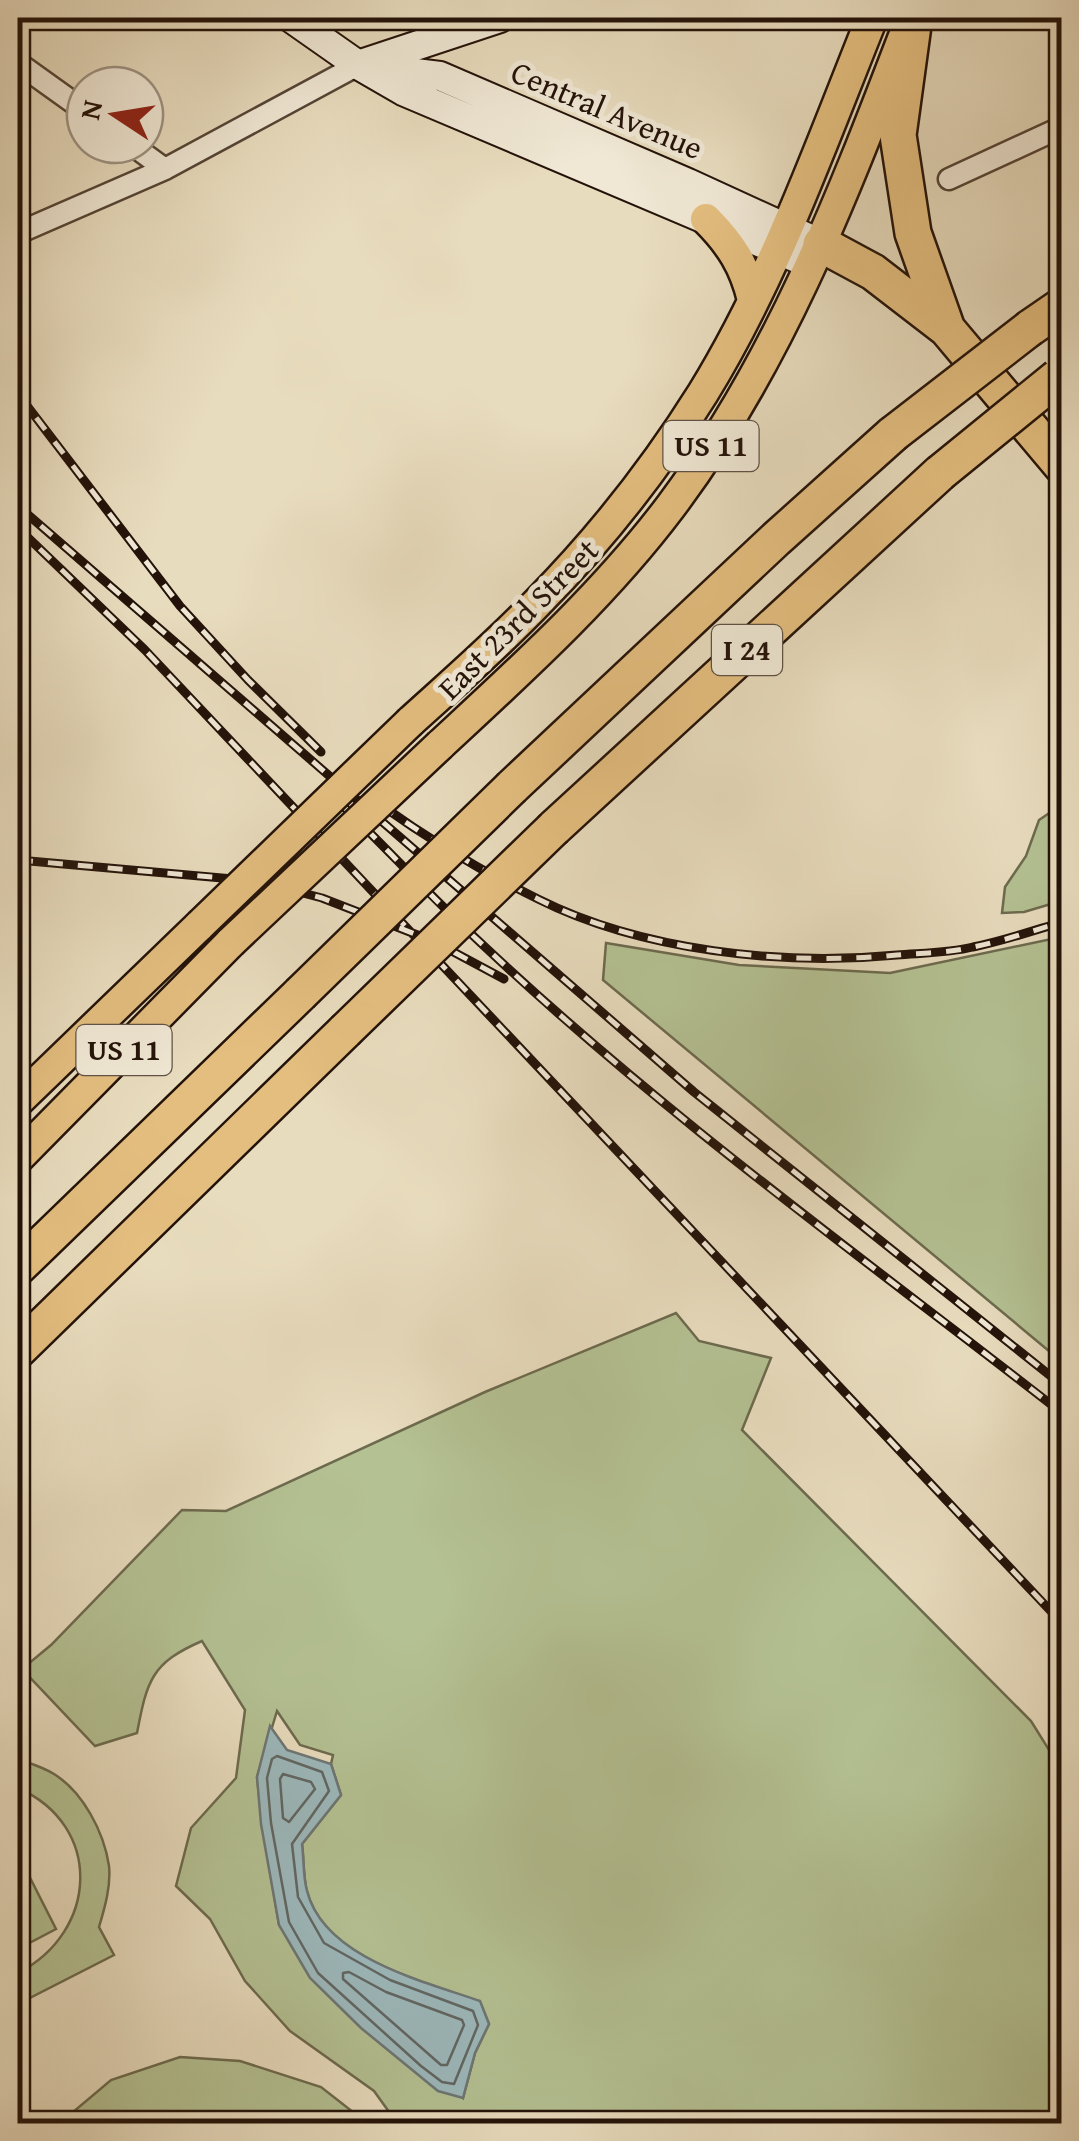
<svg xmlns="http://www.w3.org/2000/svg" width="1079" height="2141" font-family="'Gentium Book Plus',serif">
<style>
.green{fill:#b4c193;stroke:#6c6a4e;stroke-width:2.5;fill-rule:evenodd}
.water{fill:#9cb9bd;stroke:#6c7675;stroke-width:2.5}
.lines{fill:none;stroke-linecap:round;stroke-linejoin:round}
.shore{stroke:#606663;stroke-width:2.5}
.minor-casing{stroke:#544436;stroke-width:25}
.secondary-casing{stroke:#231209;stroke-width:32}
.primary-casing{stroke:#231209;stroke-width:35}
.motorway-casing{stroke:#231209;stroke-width:40}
.minor{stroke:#f0e8d5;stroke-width:20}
.secondary{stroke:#f0e8d5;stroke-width:28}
.primary{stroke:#e4be7f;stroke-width:30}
.motorway{stroke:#e4be7f;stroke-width:35}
.rail-casing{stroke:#231209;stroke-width:9}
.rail{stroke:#f0e8d5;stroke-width:5;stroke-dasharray:15;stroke-linecap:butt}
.primary-bridge-casing{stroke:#231209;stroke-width:35;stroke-linecap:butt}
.motorway-bridge-casing{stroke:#231209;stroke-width:40;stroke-linecap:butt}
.primary-bridge{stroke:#e4be7f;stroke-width:30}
.motorway-bridge{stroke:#e4be7f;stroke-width:35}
.labels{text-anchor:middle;stroke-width:10;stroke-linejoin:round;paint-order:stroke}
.shield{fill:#f0e8d5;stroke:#605246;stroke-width:2.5}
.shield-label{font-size:30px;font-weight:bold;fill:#231209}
.street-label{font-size:32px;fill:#231209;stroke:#f0e8d5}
</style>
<rect width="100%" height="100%" fill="#e8dcbe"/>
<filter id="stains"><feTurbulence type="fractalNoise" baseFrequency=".002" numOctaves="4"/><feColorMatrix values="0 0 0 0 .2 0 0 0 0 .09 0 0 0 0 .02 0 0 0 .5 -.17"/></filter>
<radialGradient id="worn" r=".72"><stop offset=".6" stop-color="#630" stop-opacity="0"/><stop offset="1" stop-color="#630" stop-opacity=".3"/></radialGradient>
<!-- green -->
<path class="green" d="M1061,805V901L1024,912L1002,913L1005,887L1026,856L1039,820Z
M1061,937V1361L603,980L606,943L739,965L890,973Z
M676,1313L699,1341L771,1358L742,1430L1031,1721L1061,1769V2123H397L374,2091L290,2031L245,1981L210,1919L176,1886L191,1828L236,1778L245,1710L202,1641C151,1663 147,1681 137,1733L95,1746L22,1669L51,1645L182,1510L226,1511L485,1392ZM277,1711L300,1745L333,1755L331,1764L341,1795L302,1844C304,1859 303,1877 307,1891C324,1958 423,1981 480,2002L489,2024L475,2053L463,2098L279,1925L262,1824L257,1777Z
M18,1759C29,1763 43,1767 54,1774C83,1792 104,1832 109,1866C111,1886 105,1907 99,1927L114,1955L18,2004V1973C98,1932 104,1826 18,1788Z
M18,1854L56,1929L18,1949Z
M180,2057L240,2061L321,2087L367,2123H60L111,2080Z"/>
<!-- water -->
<path class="water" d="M270,1726L287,1750L331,1764L341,1795L302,1844C304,1859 303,1877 307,1891C324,1958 423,1981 480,2001L489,2024L475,2053L463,2098L438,2091L361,2028L310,1978L279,1925L261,1824L257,1777Z"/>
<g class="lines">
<!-- shore -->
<path class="shore" d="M277,1756L322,1772L329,1791L292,1844L298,1897L324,1943L390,1980L473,2011L478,2025L454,2084L442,2082L421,2066L318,1973L289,1922L271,1823L267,1778L272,1759Z
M283,1774L311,1782L315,1789L289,1822L283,1818L280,1779Z
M349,1972L386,1992L462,2020L464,2025L447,2065H441L343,1979V1973Z"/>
<defs>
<path id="minor" d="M18,63L85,111
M132,145L165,169
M949,179L1062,127
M18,233L165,169L358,65"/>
<path id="secondary" d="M291,18L358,65L403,91L811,264
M364,63L500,18
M373,68L440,76L688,183L821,244"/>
<path id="primary" d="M706,219C731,244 745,266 753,300
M410,722C453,683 498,644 538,602C600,539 656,468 703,393C775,276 821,144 872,18
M440,745C522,669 604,595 671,506C777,365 841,201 903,39
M18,1101L200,925
M18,1158L231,942"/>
<path id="motorway" d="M914,18L898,135L913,233L947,329
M821,244L873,272L947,329L1062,466
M1030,328L1062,306
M512,787L776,539L893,434
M554,828L940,473
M18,1267L300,994
M18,1350L345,1031"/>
</defs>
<!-- minor casing -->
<use href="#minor" class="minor-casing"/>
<!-- secondary casing -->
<use href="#secondary" class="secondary-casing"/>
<!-- primary casing -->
<use href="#primary" class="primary-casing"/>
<!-- motorway casing -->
<use href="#motorway" class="motorway-casing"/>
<!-- minor -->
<use href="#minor" class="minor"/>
<!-- secondary -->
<use href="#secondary" class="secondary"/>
<!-- primary -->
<use href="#primary" class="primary"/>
<!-- motorway -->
<use href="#motorway" class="motorway"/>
<defs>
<path id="rail" d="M18,394L180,606L248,680L321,752
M18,506L694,1092L1062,1385
M18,528L145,650L1062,1623
M381,805C430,840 483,872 538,899C642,951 782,966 897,955C922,953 949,953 973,947C1003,941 1032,931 1062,922
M344,807C391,853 436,902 484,946C664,1115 867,1261 1062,1413
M18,860L257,881L322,898L433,941L504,979"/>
</defs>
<!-- rail casing -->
<use href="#rail" class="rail-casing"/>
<!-- rail -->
<use href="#rail" class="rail"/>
<defs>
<path id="primary-bridge" d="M200,925L410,722
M231,942L440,745"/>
<path id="motorway-bridge" d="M893,434L1030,328
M940,473L1058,377
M300,994L512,787
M345,1031L554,828"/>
</defs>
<!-- primary-bridge casing -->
<use href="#primary-bridge" class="primary-bridge-casing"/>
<!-- motorway-bridge casing -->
<use href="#motorway-bridge" class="motorway-bridge-casing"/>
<!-- primary-bridge -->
<use href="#primary-bridge" class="primary-bridge"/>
<!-- motorway-bridge -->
<use href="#motorway-bridge" class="motorway-bridge"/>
</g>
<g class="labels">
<!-- shield labels -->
<g class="shield">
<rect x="663.5" y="421" width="95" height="50" rx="8"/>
<rect x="712" y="625" width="70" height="50" rx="8"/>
<rect x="76.5" y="1025" width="95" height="50" rx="8"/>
</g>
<g class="shield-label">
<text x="711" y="456">US 11</text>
<text x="747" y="660">I 24</text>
<text x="124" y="1060">US 11</text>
</g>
<!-- street labels -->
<g class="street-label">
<text transform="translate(607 110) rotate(23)" y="11">Central Avenue</text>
<text transform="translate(518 619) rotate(-45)" y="11">East 23rd Street</text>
</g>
</g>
<!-- margin -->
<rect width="1079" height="2141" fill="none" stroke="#e8dcbe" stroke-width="60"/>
<rect x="20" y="20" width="1039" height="2101" fill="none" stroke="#231209" stroke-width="5"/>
<rect x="30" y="30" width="1019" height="2081" fill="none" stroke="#231209" stroke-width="2.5"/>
<!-- north arrow -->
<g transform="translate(115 115) rotate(282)"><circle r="48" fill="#f0e8d5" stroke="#9e9283" stroke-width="2.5"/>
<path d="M0-8L18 38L0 25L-18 38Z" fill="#8f2418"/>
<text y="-15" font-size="28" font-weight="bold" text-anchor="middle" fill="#231209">N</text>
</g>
<rect width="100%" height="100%" filter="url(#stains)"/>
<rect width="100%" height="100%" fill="url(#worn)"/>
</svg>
